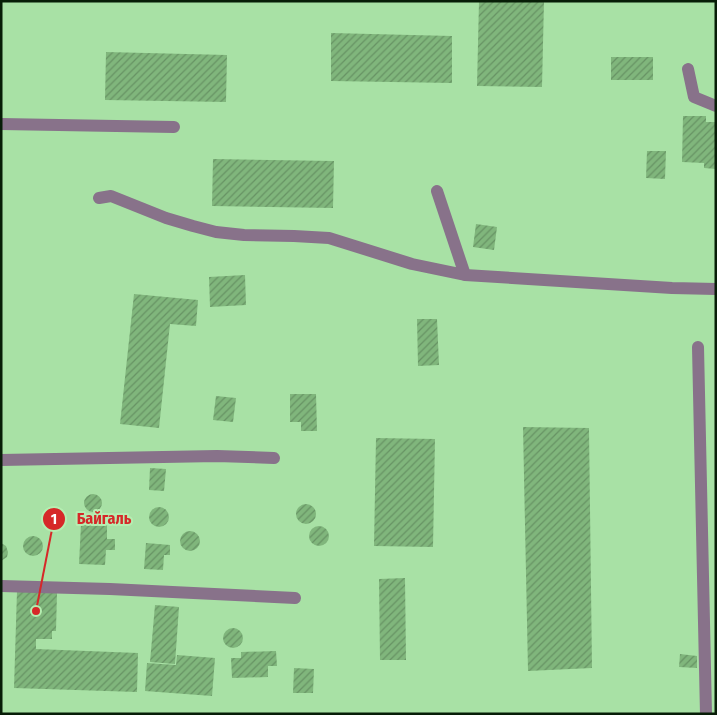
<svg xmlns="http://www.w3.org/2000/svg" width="717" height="715" font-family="'Fira Sans Condensed',sans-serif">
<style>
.building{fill:url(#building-hatch)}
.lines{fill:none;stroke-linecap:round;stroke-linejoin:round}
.minor{stroke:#88728a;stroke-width:12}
.leader{fill:none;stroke:#d62828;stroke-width:2}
.callout-dot{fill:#d62828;stroke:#b5eeb1;stroke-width:2}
.mark-label{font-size:15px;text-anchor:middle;font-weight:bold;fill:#fff}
.callout-label{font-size:16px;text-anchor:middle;font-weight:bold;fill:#d62828;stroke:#b5eeb1;stroke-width:4;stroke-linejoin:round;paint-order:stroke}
</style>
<defs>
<pattern id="building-hatch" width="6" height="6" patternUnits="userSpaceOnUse" patternTransform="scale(1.25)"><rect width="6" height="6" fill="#80b67c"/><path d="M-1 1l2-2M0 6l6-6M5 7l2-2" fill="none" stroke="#679364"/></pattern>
</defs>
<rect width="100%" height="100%" fill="#a8e1a5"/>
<!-- building -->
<path class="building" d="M479,1H544L542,87L477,86Z
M331,33L452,36V83L331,81Z
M106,52L227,55L226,102L105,100Z
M611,57H653V80H611Z
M683,116H706V122H716V169L704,168V163L682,162Z
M647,151H666L665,179L646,178Z
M213,159L334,161L333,208L212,206Z
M476,224L497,227L494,250L473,247Z
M245,275L246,305L210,307L209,277Z
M134,294L198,300L196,326L170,324L159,428L120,424Z
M417,319H437L439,365L418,366Z
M290,394H316L317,431H301V422H290Z
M216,396L236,398L233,422L213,420Z
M523,427L589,428L592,668L528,671Z
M376,438L435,439L433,547L374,546Z
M150,468L166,469L164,491L149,490Z
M84 503a9 9 0 1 1 18 0a9 9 0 1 1-18 0Z
M296 514a10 10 0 1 1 20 0a10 10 0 1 1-20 0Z
M149 517a10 10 0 1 1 20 0a10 10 0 1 1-20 0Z
M81,524L107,525V539H115V550H106L105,565L79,564Z
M309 536a10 10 0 1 1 20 0a10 10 0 1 1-20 0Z
M180 541a10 10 0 1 1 20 0a10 10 0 1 1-20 0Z
M23 546a10 10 0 1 1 20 0a10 10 0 1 1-20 0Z
M1,543L6,546L8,552L7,557L1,561Z
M146,543L170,545V555H164L163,570L144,569Z
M405,578L406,660H380L379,579Z
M17,591L57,593L56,631H52V639H36V649L138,653L137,692L14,688Z
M155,605L179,607L175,664L150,662Z
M223 638a10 10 0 1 1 20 0a10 10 0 1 1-20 0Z
M276,651L277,666H268V677L232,678L231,658H241V652Z
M680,654L697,656V668L679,667Z
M177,655L215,658L212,696L145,691L147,663L176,665Z
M294,668L314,669L313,693H293Z"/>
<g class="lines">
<!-- minor -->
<path class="minor" d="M688,69L694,97L716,106
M1,124L174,127
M437,191L465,275L672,288L716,289
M99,198L111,196L166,218L193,226L216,232L244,235L294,236L329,238L412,264L465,275
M698,347L706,714
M1,460L217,456L274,458
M1,586L110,589L295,598"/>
</g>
<!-- callouts -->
<path class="leader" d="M36 611L54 519"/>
<g class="callout-dot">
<circle cx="36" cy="611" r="5"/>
<circle cx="54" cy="519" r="12"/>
</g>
<g class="mark-label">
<text x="54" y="524">1</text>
</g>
<g class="callout-label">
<text x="104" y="524">Байгаль</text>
</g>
<!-- border -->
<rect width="717" height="715" fill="none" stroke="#071d07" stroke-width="5"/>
</svg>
